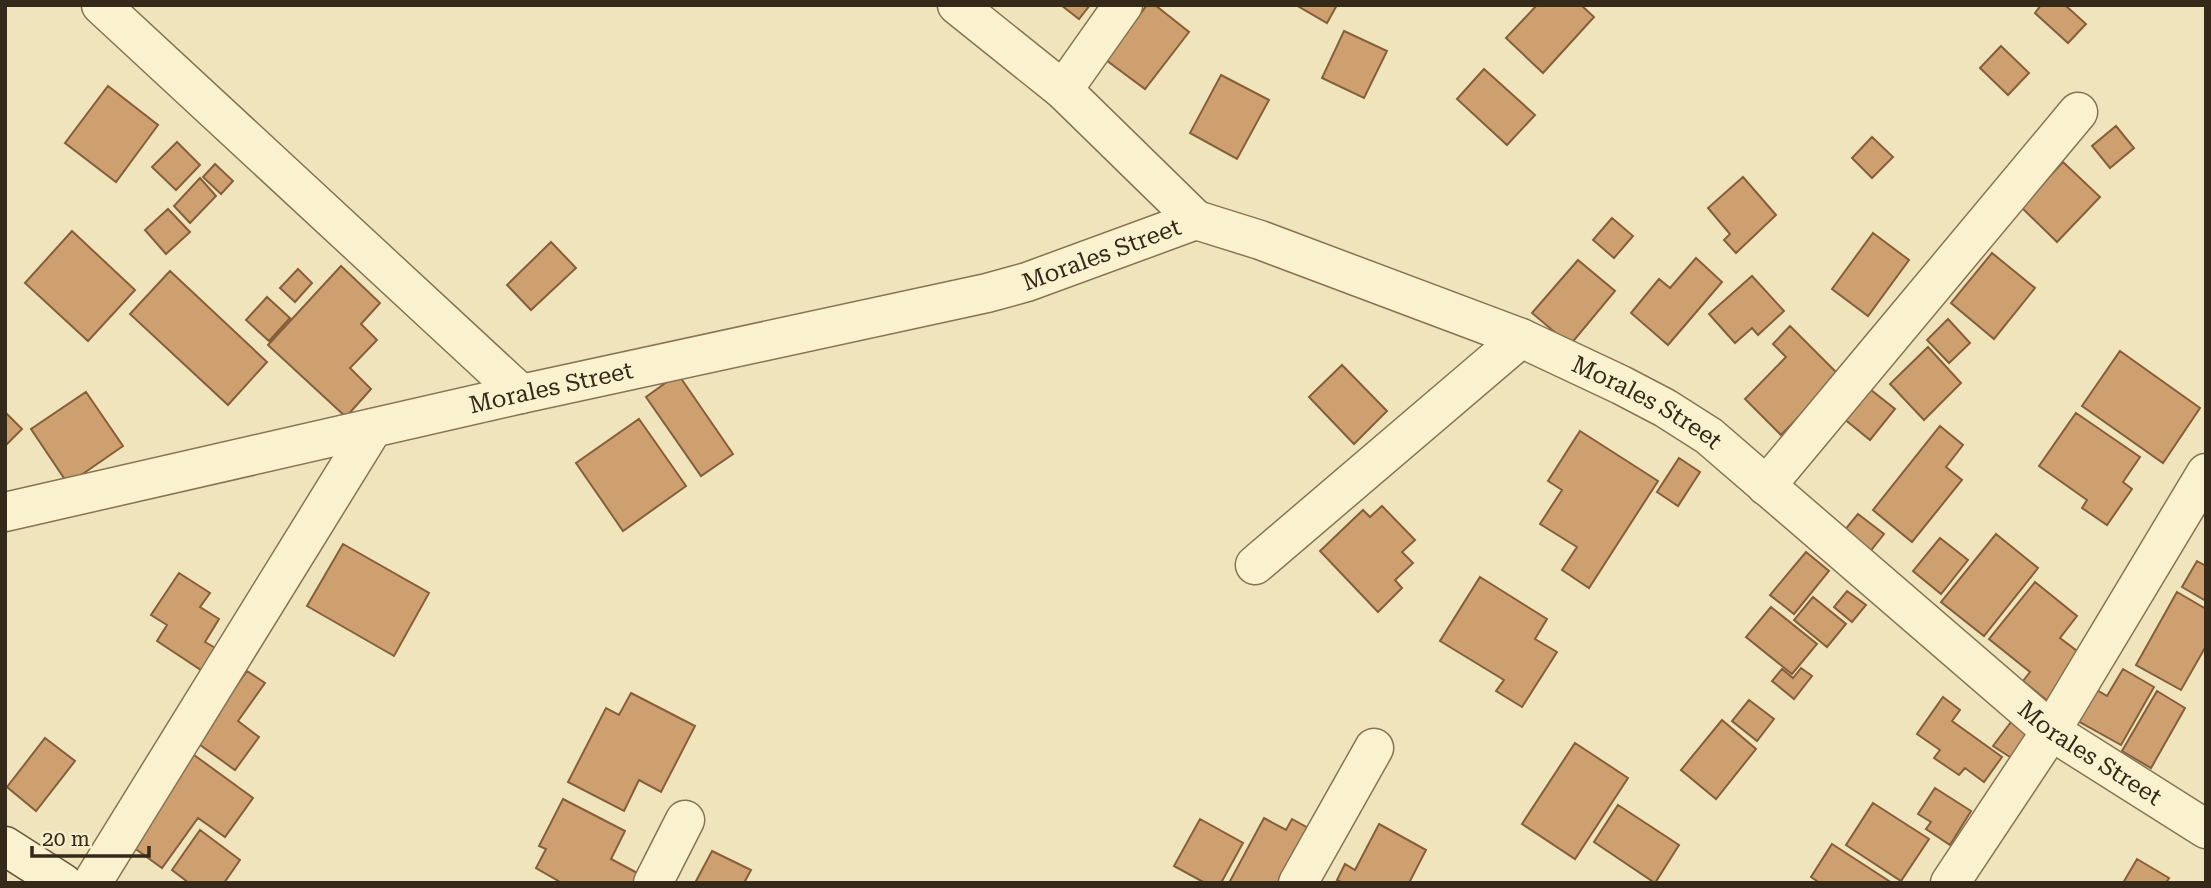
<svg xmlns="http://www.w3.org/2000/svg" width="2211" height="888" font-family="'Roboto Serif',serif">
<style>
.building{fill:#cfa06f;stroke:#865f3a;stroke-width:2}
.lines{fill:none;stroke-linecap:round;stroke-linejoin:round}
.street-casing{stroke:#867455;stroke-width:41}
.secondary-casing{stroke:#685438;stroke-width:41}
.street{stroke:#faf1ce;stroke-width:38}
.secondary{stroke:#faf1ce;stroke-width:38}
.labels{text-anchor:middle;stroke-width:5;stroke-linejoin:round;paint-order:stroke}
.street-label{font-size:24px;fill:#35291a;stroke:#f6eecb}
</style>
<rect width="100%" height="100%" fill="#efe4bb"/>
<!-- building -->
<path class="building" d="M1061,5H1090L1079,19Z
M1147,5H1155L1189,32L1145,89L1106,60Z
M1296,5H1337L1327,23Z
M1537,5H1581L1594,17L1543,73L1506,38Z
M2041,5H2065L2086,24L2068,43L2035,13Z
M1344,31L1387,51L1364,98L1322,78Z
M2001,46L2029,73L2008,95L1980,68Z
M1484,69L1535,115L1507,145L1457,99Z
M1221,75L1269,100L1237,159L1190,133Z
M108,86L158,125L116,182L65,143Z
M2116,126L2134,148L2110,168L2092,146Z
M1872,137L1893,157L1872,178L1852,158Z
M177,142L200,165L176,190L152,167Z
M2063,162L2100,197L2057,242L2021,207Z
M215,164L233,181L221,194L203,177Z
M1743,177L1776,215L1736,253L1724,240L1730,234L1708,208Z
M200,178L216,196L190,223L174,206Z
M168,209L190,232L166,254L145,230Z
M1612,218L1633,236L1614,258L1593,240Z
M72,231L135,290L88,341L25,283Z
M1873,233L1909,260L1868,316L1832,289Z
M551,242L576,268L531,310L507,285Z
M1992,253L2035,288L1994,339L1951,303Z
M1696,258L1722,282L1668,345L1631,313L1659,279L1670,288Z
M1578,260L1615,291L1570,345L1532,313Z
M341,266L380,303L361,324L377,340L350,368L371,389L346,417L268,345Z
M298,269L312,283L295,302L280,288Z
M170,271L267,362L228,405L130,314Z
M1752,276L1784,311L1758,335L1752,328L1735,343L1709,314Z
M267,297L290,318L269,341L246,320Z
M1948,319L1970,343L1949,363L1927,340Z
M1790,326L1839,375L1781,435L1745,399L1786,357L1773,344Z
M1928,347L1961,383L1924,420L1890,384Z
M2120,351L2200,408L2163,463L2082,406Z
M1342,365L1387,411L1354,444L1309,397Z
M678,374L733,454L701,476L646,397Z
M1861,382L1895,409L1870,440L1837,413Z
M86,392L123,446L68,484L31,429Z
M5,412L22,429L5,446Z
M2076,413L2140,457L2123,482L2132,489L2107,525L2082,508L2087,500L2039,466Z
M639,419L686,486L623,531L576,463Z
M1940,426L1963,445L1946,467L1962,480L1912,542L1873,510Z
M1580,431L1658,481L1589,588L1562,570L1577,547L1540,524L1562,490L1548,481Z
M1679,458L1700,472L1678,506L1657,492Z
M1382,506L1415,540L1402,552L1413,563L1395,580L1402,588L1378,612L1320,551L1363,510L1370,517Z
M1858,514L1884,534L1865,558L1839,537Z
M1996,534L2038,568L1984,636L1941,602Z
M1940,538L1968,560L1941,594L1913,571Z
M343,544L429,593L394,656L307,606Z
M1806,552L1829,571L1794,614L1770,595Z
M2197,561L2206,566V601L2182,587Z
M179,573L210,593L200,607L219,619L205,642L219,650L204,672L157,641L167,625L151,615Z
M1480,577L1547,619L1535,639L1557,652L1522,707L1496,691L1504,680L1440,641Z
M2035,582L2077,616L2060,638L2085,657L2049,702L2023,681L2030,672L1989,639Z
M1847,591L1866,605L1852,622L1834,607Z
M2177,592L2206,609V646L2181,690L2136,665Z
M1813,597L1846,624L1827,647L1794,620Z
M1771,607L1817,644L1792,674L1746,637Z
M1801,668L1812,676L1794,699L1772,681L1782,669L1793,678Z
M2123,669L2154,687L2121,745L2078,721L2095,689L2107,696Z
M247,671L265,683L238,721L259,737L235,770L196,742Z
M2157,691L2185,708L2151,768L2122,751Z
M631,693L695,726L661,792L639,780L624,811L568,782L606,708L619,715Z
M1943,697L1960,710L1952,721L2002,757L1984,782L1965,768L1959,775L1934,758L1940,750L1917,734Z
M1749,700L1774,719L1757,741L1732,721Z
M1722,720L1756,749L1716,799L1681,770Z
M2011,722L2030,735L2013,759L1993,746Z
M45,738L75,761L36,811L7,787Z
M1575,743L1628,778L1575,859L1522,824Z
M190,752L253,798L225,837L198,818L162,868L126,842Z
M1935,788L1971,811L1950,845L1926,829L1931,822L1918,814Z
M563,799L625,831L611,859L643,876L640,883H562L536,868L546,849L539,846Z
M1873,803L1929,839L1901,881L1846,845Z
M1618,805L1679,845L1655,883L1594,842Z
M1264,818L1286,830L1292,819L1317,833L1289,883H1229Z
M1200,819L1243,843L1221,883H1205L1174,866Z
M1379,824L1426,850L1409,883H1343L1337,880L1345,864L1355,870Z
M200,830L240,860L224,883H189L172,870Z
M1832,844L1892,883H1820L1811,877Z
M712,851L751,870L744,883H695Z
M2137,859L2169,878L2166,883H2123Z"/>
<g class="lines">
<defs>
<g id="street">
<path d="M101,5L521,394"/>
<path d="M957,5L1063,90L1196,220"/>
<path d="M1063,90L1123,5"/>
<path d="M1766,486L2078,112"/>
<path id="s1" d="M5,512L521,394L987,293L1027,282L1196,220L1260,240L1521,338L1621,385L1665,408L1709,436L2051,731L2206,829"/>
<path d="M1255,565L1521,338"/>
<path d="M92,883L373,428"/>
<path d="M653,883L685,820"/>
<path d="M1298,883L1374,748"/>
<path d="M1950,883L2051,731L2206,473"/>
</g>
<path id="secondary" d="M5,846L63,883"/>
</defs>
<!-- street casing -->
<use href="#street" class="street-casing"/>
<!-- secondary casing -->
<use href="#secondary" class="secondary-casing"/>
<!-- street -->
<use href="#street" class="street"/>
<!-- secondary -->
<use href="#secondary" class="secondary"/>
</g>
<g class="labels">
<!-- street labels -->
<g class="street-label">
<text dy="8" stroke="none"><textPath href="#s1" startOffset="1127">Morales Street</textPath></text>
<text dy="8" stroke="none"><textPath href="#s1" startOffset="560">Morales Street</textPath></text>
<text dy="8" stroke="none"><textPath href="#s1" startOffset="1715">Morales Street</textPath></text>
<text dy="8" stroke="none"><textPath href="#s1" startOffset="2282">Morales Street</textPath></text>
</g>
</g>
<!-- border -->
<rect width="2211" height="888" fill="none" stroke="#35291a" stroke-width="14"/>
<!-- scale -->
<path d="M32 846v10h117v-10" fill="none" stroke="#35291a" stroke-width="3.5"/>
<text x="42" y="846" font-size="21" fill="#35291a" stroke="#f6eecb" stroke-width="5" paint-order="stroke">20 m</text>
</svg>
